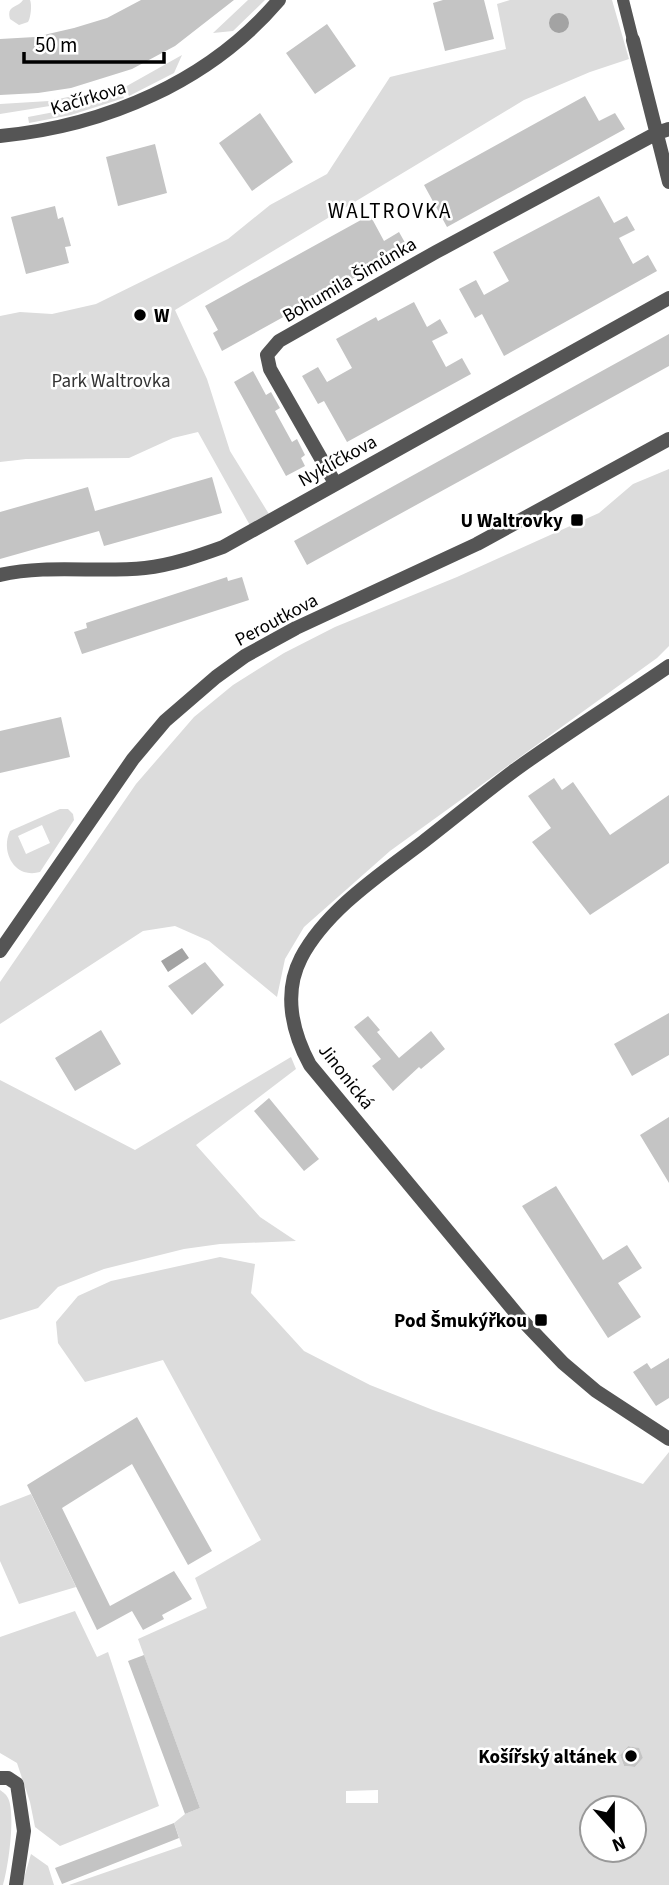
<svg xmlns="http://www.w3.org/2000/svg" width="669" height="1885" font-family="'Source Sans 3',sans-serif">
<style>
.green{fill:#dcdcdc;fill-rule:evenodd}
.water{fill:#a3a3a3}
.building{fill:#c4c4c4}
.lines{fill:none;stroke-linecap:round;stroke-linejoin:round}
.pedestrian{stroke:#555;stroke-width:12}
.minor{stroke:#555;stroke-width:14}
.tertiary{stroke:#555;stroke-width:14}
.poi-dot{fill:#000;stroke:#fff;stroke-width:2.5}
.labels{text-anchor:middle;stroke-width:5;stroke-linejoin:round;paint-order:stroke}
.street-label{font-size:19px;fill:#000;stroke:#fff}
.poi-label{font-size:19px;font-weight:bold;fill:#000;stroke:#fff;text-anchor:end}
.park-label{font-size:19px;fill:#333;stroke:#fff}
.neighbourhood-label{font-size:21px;letter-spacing:2px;fill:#000;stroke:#fff}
</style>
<rect width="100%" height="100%" fill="#fff"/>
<!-- green -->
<path class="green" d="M23,0H30C32,4 31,17 28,22L19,25L10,19C6,5 18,8 23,0Z
M248,0H265L233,31L213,33Z
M510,0H612L629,59L590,72L524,100L175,310L207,379L230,451L272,519L252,529L198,432L173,438L129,458L26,459L0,462V316L20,312L52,314L96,304L228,239L270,205L327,174L390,77L506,49L497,4Z
M182,55L174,73L129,96L125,87Z
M120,89L124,98L71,115L29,123L28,117L70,109Z
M101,90L56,105L0,114V104L49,101Z
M669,469V646L657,658L390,851L304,927L285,959L277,997L209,941L175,926L143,931L0,1024V982L136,784L194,717L233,685L284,653L335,627L457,577L599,513L633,484Z
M60,809H68L73,814L74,820L40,872C15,879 0,852 10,831ZM42,825L50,843L26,854L18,836Z
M291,1057L296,1069L196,1145L260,1217L296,1241L220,1244L184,1249L104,1269L58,1287L38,1308L0,1320V1080L135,1150Z
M220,1257L255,1264L251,1293L304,1351L370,1385L433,1410L643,1484L669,1452V1885H69L182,1846L174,1823L185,1814L200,1808L138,1639L207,1608L195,1578L261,1540L163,1360L85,1382L58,1343L56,1322L78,1296L111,1281ZM628,1746L638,1748L643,1758L635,1767L624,1766L620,1755ZM378,1790V1803H346V1791ZM592,1808H634V1850H592Z
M31,1494L76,1587L19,1604L0,1561V1506Z
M75,1611L97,1657L108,1652L159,1806L60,1846L35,1827L30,1802L17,1763L0,1753V1637Z
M0,1790C4,1793 6,1794 8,1798C16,1814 8,1869 3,1885H0Z
M31,1854L48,1866L54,1885H22Z"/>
<!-- water -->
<path class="water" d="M549 23a10 10 0 1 1 20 0a10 10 0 1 1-20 0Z
M182,948L189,958L168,972L161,961Z"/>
<!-- building -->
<path class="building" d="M141,0H234L175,46L132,69L71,88L38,93L0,95V39L35,37L74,28L107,18Z
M443,0H484L494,39L445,51L433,3Z
M327,24L356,66L315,94L286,53Z
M585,96L599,121L615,113L625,129L447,227L424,185Z
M260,113L293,162L252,191L219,143Z
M155,144L167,193L118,206L106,157Z
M599,196L614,223L627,216L635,230L619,238L633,264L648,255L657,271L504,356L482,314L475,318L459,289L476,280L484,295L509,281L493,252Z
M55,206L58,219L63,217L71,246L65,247L69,263L26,274L11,217Z
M370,215L384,241L399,232L408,248L222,351L213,333L218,330L205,306Z
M414,302L427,327L440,319L448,333L432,341L446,367L462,358L471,374L347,442L324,401L318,404L302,376L318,367L327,382L352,368L336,339L376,317L378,321Z
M669,334V366L307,565L294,541Z
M253,371L266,395L271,392L280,408L275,411L292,442L297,439L305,455L301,458L305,466L286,476L234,382Z
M212,477L222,513L104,546L99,531L0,559V512L88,487L95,511Z
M227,577L228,581L242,577L249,600L82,654L74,632L87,628L86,623Z
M61,717L70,757L0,773V731Z
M554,778L562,790L573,782L610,835L669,795V863L590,915L532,842L551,828L528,796Z
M205,962L224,985L192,1015L168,986Z
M669,1013V1055L632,1076L614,1044Z
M368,1016L380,1030L377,1032L399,1058L431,1031L445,1049L421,1069L419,1067L393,1091L372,1066L381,1059L354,1027Z
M101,1030L121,1064L75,1091L55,1058Z
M269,1098L319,1159L304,1171L254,1111Z
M669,1117V1183L640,1135Z
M556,1186L603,1260L627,1245L642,1268L618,1283L641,1317L608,1338L522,1206Z
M669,1358V1398L656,1406L633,1372L647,1363L651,1369Z
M137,1417L212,1551L188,1565L132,1464L62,1508L110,1606L174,1571L192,1599L162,1615L164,1619L143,1630L132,1611L97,1630L27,1485Z
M144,1655L200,1808L185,1814L128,1661Z
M628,1746L639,1748L643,1758L635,1767L624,1766L620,1755Z
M174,1823L179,1838L62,1884L55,1868Z"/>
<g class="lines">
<!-- pedestrian -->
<path class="pedestrian" d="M623,0L633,40"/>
<!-- minor -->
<path class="minor" d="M633,40L669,182
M0,136C105,126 209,82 279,0
M335,483L270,369L267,355L279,341L436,252L657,133L669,129
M0,575C48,564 97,573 145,568C172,565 198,556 223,547L669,298
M0,1778H8L17,1784L24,1831L16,1885"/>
<!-- tertiary -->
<path class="tertiary" d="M669,666C618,701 565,734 515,770C484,793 454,818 423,842C381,874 326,910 301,958C283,993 292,1032 310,1065L520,1318L563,1363L596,1391L669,1439
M0,951L133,759L165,721L216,677L245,656L296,628L477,544L669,439"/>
</g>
<!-- markers -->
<g class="poi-dot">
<circle cx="140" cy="315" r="7"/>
<rect x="570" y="513" width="14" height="14" rx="3.5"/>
<rect x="534" y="1313" width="14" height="14" rx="3.5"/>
<circle cx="631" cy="1756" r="7"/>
</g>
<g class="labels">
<!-- street labels -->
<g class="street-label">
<text transform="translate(88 97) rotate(-17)" y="7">Kačírkova</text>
<text transform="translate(349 279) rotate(-30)" y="7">Bohumila Šimůnka</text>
<text transform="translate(337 460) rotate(-29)" y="7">Nyklíčkova</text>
<text transform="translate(276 619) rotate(-28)" y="7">Peroutkova</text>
<text transform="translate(347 1076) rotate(52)" y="7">Jinonická</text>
</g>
<!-- poi labels -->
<g class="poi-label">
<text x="154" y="322" text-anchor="start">W</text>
<text x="563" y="527">U Waltrovky</text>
<text x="527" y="1327">Pod Šmukýřkou</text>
<text x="617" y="1763">Košířský altánek</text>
</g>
<!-- park labels -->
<g class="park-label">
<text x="111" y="387">Park Waltrovka</text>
</g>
<!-- neighbourhood labels -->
<g class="neighbourhood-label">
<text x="390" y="218">WALTROVKA</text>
</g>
</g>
<!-- north arrow -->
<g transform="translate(613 1829) rotate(159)"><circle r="33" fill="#ffffff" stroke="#999999" stroke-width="2"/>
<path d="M0-5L12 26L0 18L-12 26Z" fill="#000000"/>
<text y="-10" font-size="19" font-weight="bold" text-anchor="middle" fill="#000000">N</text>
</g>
<!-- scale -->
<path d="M24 52v10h140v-10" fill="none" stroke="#000000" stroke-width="3.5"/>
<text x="35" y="52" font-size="21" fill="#000000" stroke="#ffffff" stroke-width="5" paint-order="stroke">50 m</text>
</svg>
